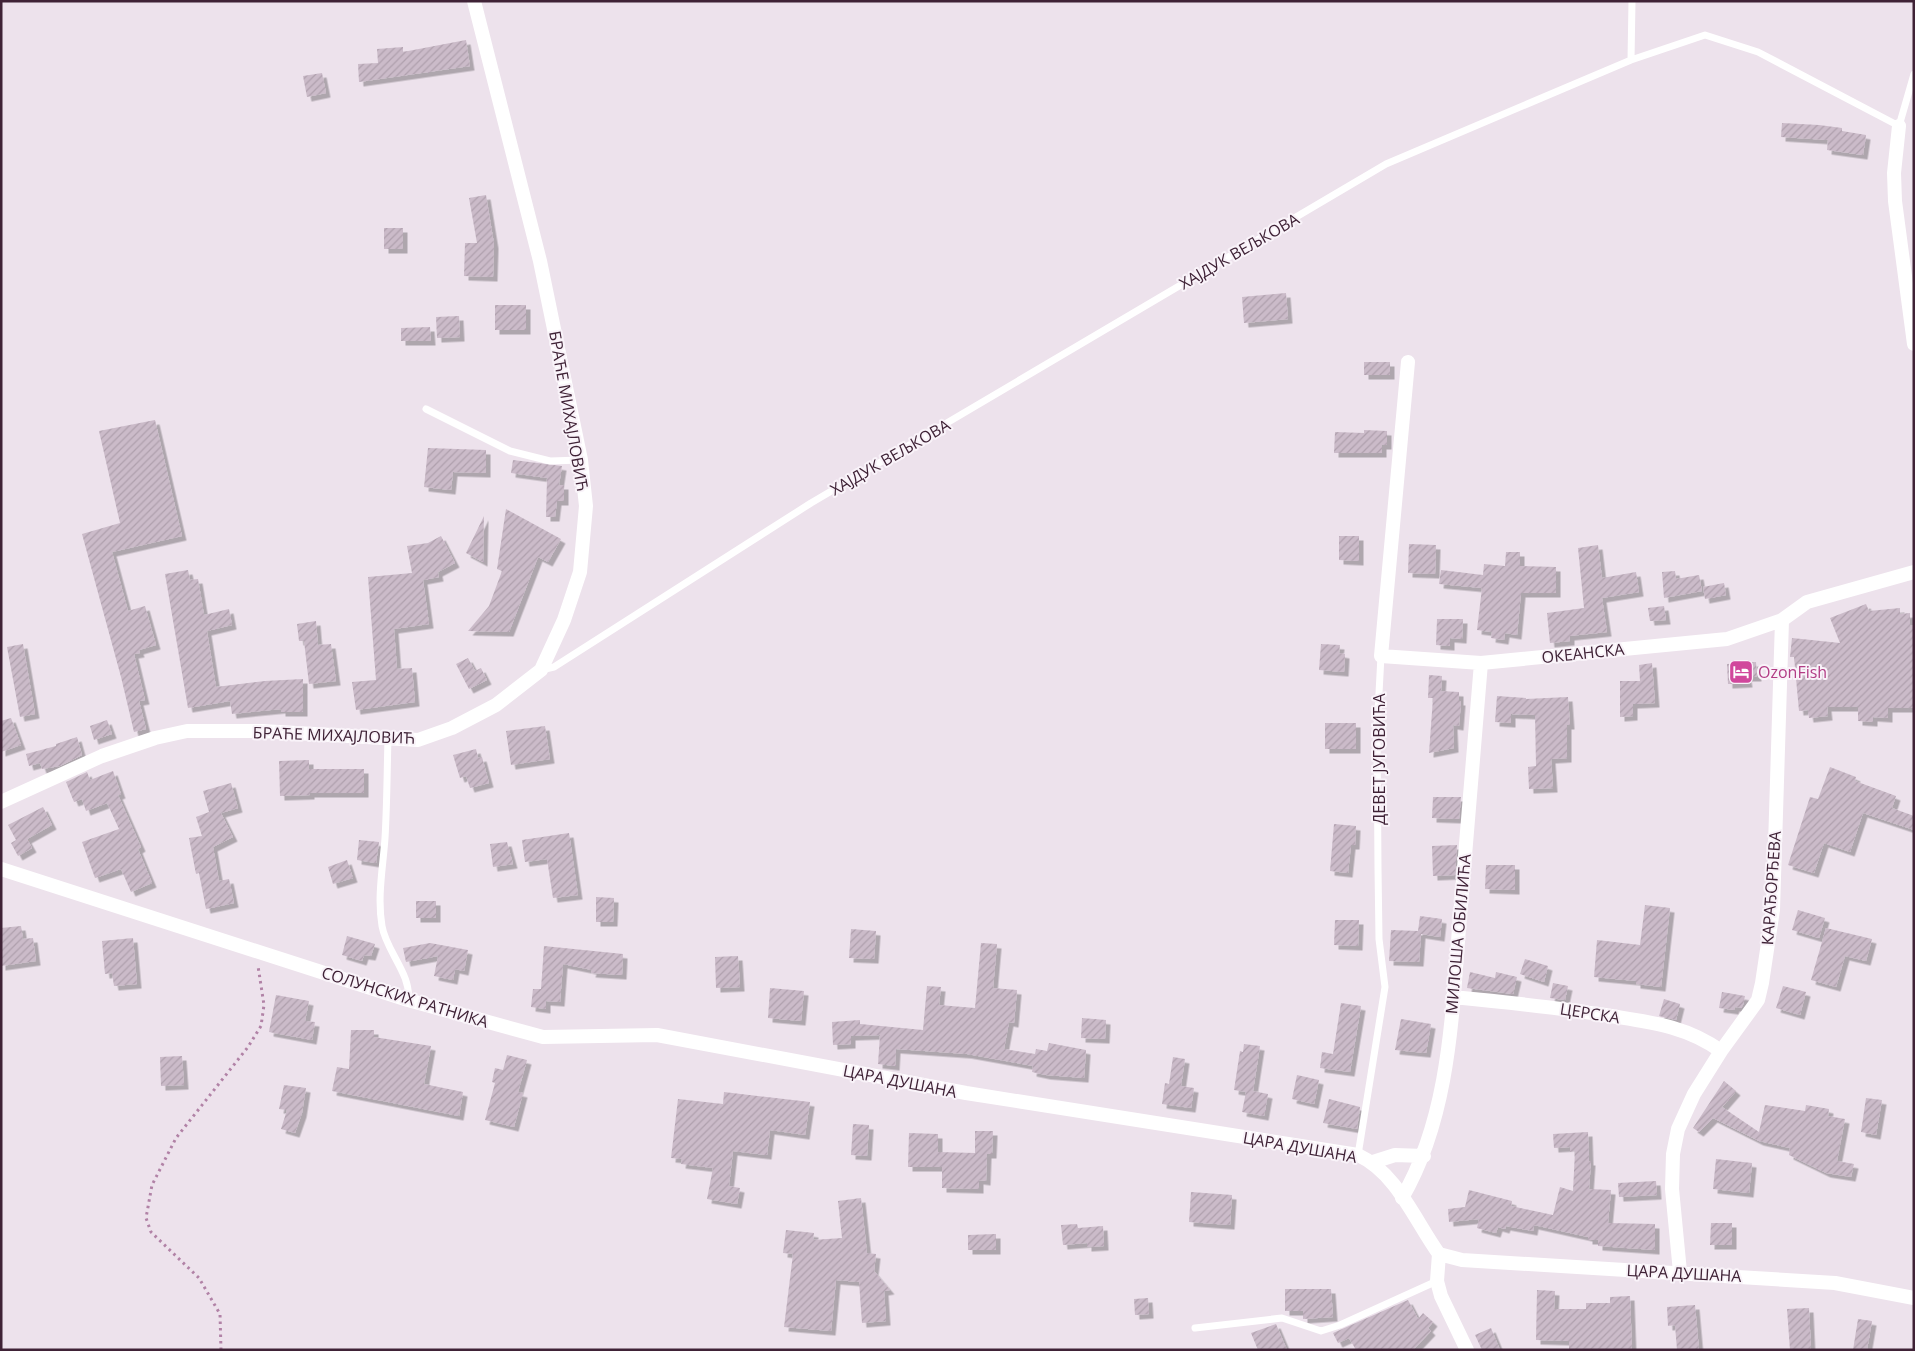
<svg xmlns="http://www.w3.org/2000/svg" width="1915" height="1351" font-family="'Open Sans',sans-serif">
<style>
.building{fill:url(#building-hatch);filter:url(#shadow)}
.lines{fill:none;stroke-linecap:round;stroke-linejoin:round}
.path{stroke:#b182a6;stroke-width:3;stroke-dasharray:2.5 4;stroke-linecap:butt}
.lane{stroke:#fff;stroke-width:7}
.street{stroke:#fff;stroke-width:14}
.labels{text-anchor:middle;stroke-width:4;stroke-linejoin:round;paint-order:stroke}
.street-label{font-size:16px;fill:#3f2236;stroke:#f9f3f9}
.hotel-label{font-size:16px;fill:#b23c85;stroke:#f9f3f9;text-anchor:start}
</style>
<defs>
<pattern id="building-hatch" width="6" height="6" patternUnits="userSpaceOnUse" patternTransform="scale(1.25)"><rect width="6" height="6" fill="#cbbbc9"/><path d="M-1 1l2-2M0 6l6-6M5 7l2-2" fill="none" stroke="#afa0ad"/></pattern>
<filter id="shadow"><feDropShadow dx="4.5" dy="4.5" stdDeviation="0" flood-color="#0004"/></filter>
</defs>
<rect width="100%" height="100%" fill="#ede2ec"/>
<!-- building -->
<path class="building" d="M466,40L470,66L359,82L358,64L378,63L377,49L403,47V52Z
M322,73L326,93L307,97L303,76Z
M1782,123L1819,125L1842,128V131L1866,135L1863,155L1827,150L1828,140L1781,137Z
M486,195L494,244L493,277L464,276L465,243H477L469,198Z
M384,228H403V249H384Z
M1286,293L1288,319L1244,323L1242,297Z
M495,305H526V330H495Z
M459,316L460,337L437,338L436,317Z
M430,327L431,341H401V328Z
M1364,362H1390V375H1364Z
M155,420L182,536L112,552L128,611L145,606L156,645L139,650L140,653L134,654L145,700L139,701L146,729L134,732L121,677L82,534L120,523L99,431Z
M1364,430L1387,431V445H1382V453H1334L1335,432L1364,433Z
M428,448L486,450V473L453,472L451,490L424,487Z
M513,460L562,466L559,485H564V501H557L555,517H546L547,478L511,473Z
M506,509L561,539L548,562L538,557L509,632L468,631L489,606L502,571L497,569Z
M484,516L483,562L466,553Z
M441,536L455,563L438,572L439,577L423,580L429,624L394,629L397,669L412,668L415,702L356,710L352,682L376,680L368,577L412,573L407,546L428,543Z
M1339,536H1359V561L1339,560Z
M1409,544L1436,545L1435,574L1408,573Z
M1598,545L1602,578L1636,572L1639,592L1602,598L1607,632L1570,636V641L1550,643L1547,613L1584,608L1578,548Z
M1506,552H1520V566L1556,567V593H1521L1517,635L1505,633L1504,640L1491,638L1492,632L1477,630L1482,588L1439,584L1441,570L1483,575L1484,564L1505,566Z
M188,570L190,580L198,579L204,615L229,609L232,625L207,631L216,687L265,681L303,679V712H281V709L232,714L230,701L188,708L165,574Z
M1675,571L1676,579L1699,575L1702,591L1664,598L1662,572Z
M1724,583L1726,595L1705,599L1703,587Z
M1866,604L1869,611L1900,608V614L1910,613V626L1914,625V708H1888V718L1873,717V722L1858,721V707H1827L1828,716L1809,718L1808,710L1799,711L1794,657H1790L1792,638L1840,643L1830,618Z
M1664,606L1666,620L1650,621L1648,608Z
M1437,619H1463L1462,639L1450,638V646L1436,645Z
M316,621L318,645L331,644L336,681L309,684L304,641H299L297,624Z
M23,644L35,714L20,717L7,647Z
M1321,644L1340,645L1339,653L1345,654L1344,672L1319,670Z
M468,658L475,671L481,668L487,680L469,689L456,664Z
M1756,662L1757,677H1747L1748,683L1728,684L1727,664Z
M1652,663L1655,703L1633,704V716L1620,717V681H1640L1639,665Z
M1429,675L1442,676L1441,691L1459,692V701H1461L1459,726L1453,725L1454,748L1429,753L1433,698H1428Z
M1497,696L1526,698V699L1568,697L1570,725H1567V758L1551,759L1553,788L1529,789L1528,767L1536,766L1535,715L1511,714V723L1495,722Z
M11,718L21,745L1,752V721Z
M107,720L112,734L94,740L90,726Z
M1325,723H1356V749H1325Z
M545,726L550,759L511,765L506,731Z
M77,737L82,755L60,766L42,769L40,763L29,766L26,754L56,746V744Z
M476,749L478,758L482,757L489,783L470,788L466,776L460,778L453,755Z
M309,760V769H364V793H310V795L280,796L279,761Z
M1830,767L1856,777L1855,781L1896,796L1892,808L1914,816V830L1863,813L1850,852L1824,843L1814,873L1788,865L1810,797L1818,799Z
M113,771L121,794L118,795L141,847L138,849L152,883L131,892L121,869L95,878L82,842L119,829L107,803L86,811L82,799L74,802L66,782L87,772L90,780Z
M231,783L238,808L221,813L233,837L213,847L219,881L229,879L234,903L206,909L199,873L196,874L189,838L202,836L196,817L209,812L203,791Z
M1433,797H1461L1459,819L1432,818Z
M43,807L52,825L27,839L32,848L18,856L11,843L16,840L8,825Z
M1334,824L1356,826L1355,845H1351L1348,873L1330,871Z
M569,833L578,895L553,898L547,859L525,862L522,840Z
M359,840L379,842L376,863L357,860Z
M507,842L513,864L493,867L490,844Z
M1457,845L1455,875L1433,876L1432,846Z
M347,860L353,878L333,884L328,867Z
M1486,865H1515V890L1485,889Z
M596,897L614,898L613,922H596Z
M416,901H436V918H416Z
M1645,905L1670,908L1661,987L1636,984V981L1594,977L1597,940L1640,945Z
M1798,910L1825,918L1819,938L1792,930Z
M1420,916L1442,919L1440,937L1421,934L1419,962L1389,961L1391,930L1418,931Z
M1335,920H1359L1358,946L1334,945Z
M21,926L23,939L33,938L36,961L1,966V928Z
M1826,928L1872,939L1866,961L1845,956L1836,987L1811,980Z
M851,929L876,931L874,959L849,958Z
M347,936L375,944L371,956L364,955L362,961L342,955Z
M133,938L137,984L114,986L112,973L105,974L102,941Z
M430,943L468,950L464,971L455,969L453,980L434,976L438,956L406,962L403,948Z
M981,943L997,944L993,988L1017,990L1014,1023L1009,1022L1004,1049L1035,1054L1036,1049L1047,1051L1049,1043L1086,1050L1084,1078L1046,1075L1032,1072L1033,1066L967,1054L896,1049L895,1066L878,1064L880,1035L851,1036V1044L833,1045L832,1022L860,1020V1024L923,1030L927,986L941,987L939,1005L975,1008Z
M544,946L623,954L622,975L591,973L592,970L563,964L560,1002L546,1001V1009L531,1007L533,989H541Z
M738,956L740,987L716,988L715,957Z
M1525,959L1548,966L1544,982L1520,974Z
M1470,972L1495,978L1496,972L1517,977L1513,994L1467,988Z
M1553,983L1568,986L1565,1000L1550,998Z
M1783,986L1806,992L1800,1015L1776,1008Z
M770,988L804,991L801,1021L768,1018Z
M1722,992L1745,996L1743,1005L1741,1008L1735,1007L1734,1010L1719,1008Z
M276,995L309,1001L305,1021L315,1022L312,1040L269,1032Z
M1664,999L1680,1004L1676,1020L1659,1016Z
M1341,1003L1361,1006L1350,1072L1320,1068L1322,1052L1333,1054Z
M1082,1018L1106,1020L1105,1039L1081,1038Z
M1401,1019L1431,1024L1426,1053L1395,1050Z
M351,1030H374V1037L431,1046L424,1084L463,1092L459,1116L332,1091L337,1067L349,1069Z
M1244,1044L1260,1046L1253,1091L1268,1094L1264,1116L1242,1112L1246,1092L1234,1090L1240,1051L1243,1052Z
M507,1055L527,1060L518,1092L523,1093L514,1127L485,1120L495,1083L492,1082L495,1068L503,1070Z
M182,1056L184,1085L161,1086L160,1057Z
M1173,1057L1185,1059L1181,1086L1194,1088L1191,1108L1162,1104L1165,1083L1169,1084Z
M1297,1075L1319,1080L1314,1104L1292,1099Z
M1724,1081L1736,1091L1722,1107L1759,1132L1765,1105L1805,1111L1806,1105L1829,1109L1828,1116L1845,1119L1837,1161L1854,1164L1851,1177L1826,1173L1789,1155L1790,1148L1759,1141L1713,1118L1699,1132L1693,1128Z
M284,1085L306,1088L302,1113L295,1133L281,1129L287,1110L279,1109Z
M724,1092L810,1102L805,1135L770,1130L767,1155L733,1151L729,1186L740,1188L737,1204L707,1199L713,1168L681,1164L682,1159L671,1158L678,1099L723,1104Z
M1866,1098L1882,1100L1876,1135L1861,1132Z
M1329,1099L1360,1107L1357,1129L1323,1123Z
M853,1124L869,1125L867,1156L851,1155Z
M975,1131H993L992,1154H987L986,1181L979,1180V1189L942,1188V1167H908L909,1133L938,1134V1152L975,1153Z
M1588,1132L1589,1161H1591L1589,1189L1611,1190L1608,1223L1655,1224V1250L1598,1246V1240H1588V1237L1534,1225L1533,1231L1506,1226L1505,1229L1498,1227L1496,1233L1477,1228L1479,1219L1449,1222L1448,1209L1465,1207L1469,1190L1512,1201L1511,1206L1553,1215L1560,1187L1573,1191L1575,1151L1570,1152V1147L1554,1148L1553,1134Z
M1716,1159L1752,1163L1749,1193L1713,1189Z
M1656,1181L1657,1195L1619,1197L1618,1183Z
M1191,1192L1232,1195L1230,1225L1189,1222Z
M861,1198L867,1253L876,1254L874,1271L890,1290L884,1291L886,1321L862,1323L859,1282L836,1280L831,1331L784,1327L793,1254L783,1253L786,1230L814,1233L813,1240L842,1238L838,1201Z
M1711,1223H1732V1245H1710Z
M1077,1224L1078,1228L1103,1226L1104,1246L1087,1247V1243L1063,1245L1061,1225Z
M996,1234V1250H968V1235Z
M1285,1289H1331L1333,1317L1303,1319V1311H1285Z
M1537,1290L1555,1291L1554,1309H1586V1303H1610V1297L1630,1296L1632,1350H1569V1341L1536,1340Z
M1148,1298L1149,1314L1135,1315L1134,1299Z
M1408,1300L1418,1319L1423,1313L1433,1322L1428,1328L1431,1331L1413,1350H1356L1349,1338L1338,1343L1333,1333Z
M1695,1305L1699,1350H1677L1675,1325L1668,1326L1667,1307Z
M1809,1308L1811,1350H1790L1787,1309Z
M1858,1319L1872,1321L1867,1350H1853Z
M1276,1324L1287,1350H1258L1251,1333Z
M1491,1328L1500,1350H1482L1475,1335Z"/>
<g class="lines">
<!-- path -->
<path class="path" d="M221,1350L220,1314L199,1278L151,1232L146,1218L152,1185L176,1138L248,1047L261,1026L264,1005L258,966"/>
<!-- lane -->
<path class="lane" d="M1631,60L1705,35L1758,52L1899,126L1914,74
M426,409L510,451L550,461L581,460
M541,670L554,667L811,503L1386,164L1631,60L1632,1
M388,739C387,772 387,805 385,838C383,867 377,897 382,926C386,951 412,975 408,1000
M1358,1155L1385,987L1379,939L1378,868L1377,730L1381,656
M1195,1328L1282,1318L1321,1331L1340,1325L1437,1281"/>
<!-- street -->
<path class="street" d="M1899,126L1894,173L1895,201L1914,344
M1408,362L1381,656L1481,663L1727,639L1782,620L1807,602L1914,572
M1,802L102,756L155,738L187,731H262L418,740L452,728L496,705L541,670L564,620L580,572L586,506L581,460L540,261L474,1
M1,869L408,1000L543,1037L657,1035L966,1093L1358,1155C1397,1173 1415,1221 1439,1254L1462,1260L1835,1283L1914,1298
M1453,997C1504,1002 1555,1007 1605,1015C1648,1022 1685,1025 1721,1051
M1373,1162L1395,1155L1424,1156
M1402,1198C1451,1114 1452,1010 1460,916C1467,831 1474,747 1481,663
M1439,1254L1437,1281L1441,1296L1467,1350
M1680,1272L1672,1189L1673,1154L1678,1129L1694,1094L1721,1051L1758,1000L1762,983L1773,910L1782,620"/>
</g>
<!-- icons -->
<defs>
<symbol id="hotel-square" viewBox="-11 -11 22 22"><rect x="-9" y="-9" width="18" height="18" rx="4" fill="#d1479c" stroke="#f9f3f9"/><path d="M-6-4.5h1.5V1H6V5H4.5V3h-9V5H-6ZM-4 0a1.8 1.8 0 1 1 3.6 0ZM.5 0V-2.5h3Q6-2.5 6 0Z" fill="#fff"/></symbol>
</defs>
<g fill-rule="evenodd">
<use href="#hotel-square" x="1727" y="658" width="28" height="28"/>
</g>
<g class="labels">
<!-- street labels -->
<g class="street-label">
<text transform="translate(1239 251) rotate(-30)" y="6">ХАЈДУК ВЕЉКОВА</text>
<text transform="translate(569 411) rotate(80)" y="6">БРАЋЕ МИХАЈЛОВИЋ</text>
<text transform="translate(890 457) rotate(-30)" y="6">ХАЈДУК ВЕЉКОВА</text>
<text transform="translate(1583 653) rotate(-6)" y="6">ОКЕАНСКА</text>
<text transform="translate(334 735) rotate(2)" y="6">БРАЋЕ МИХАЈЛОВИЋ</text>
<text transform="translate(1379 759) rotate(-90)" y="6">ДЕВЕТ ЈУГОВИЋА</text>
<text transform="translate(1771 888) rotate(-86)" y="6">КАРАЂОРЂЕВА</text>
<text transform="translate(1458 934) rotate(-85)" y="6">МИЛОША ОБИЛИЋА</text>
<text transform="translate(405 997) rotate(17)" y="6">СОЛУНСКИХ РАТНИКА</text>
<text transform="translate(1590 1013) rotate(9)" y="6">ЦЕРСКА</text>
<text transform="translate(900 1081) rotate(11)" y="6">ЦАРА ДУШАНА</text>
<text transform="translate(1300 1147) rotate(10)" y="6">ЦАРА ДУШАНА</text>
<text transform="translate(1684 1273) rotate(3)" y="6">ЦАРА ДУШАНА</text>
</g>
<!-- hotel labels -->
<g class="hotel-label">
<text x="1758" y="678">OzonFish</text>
</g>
</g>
<!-- border -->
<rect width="1915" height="1351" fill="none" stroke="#3f2236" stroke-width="5"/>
</svg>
